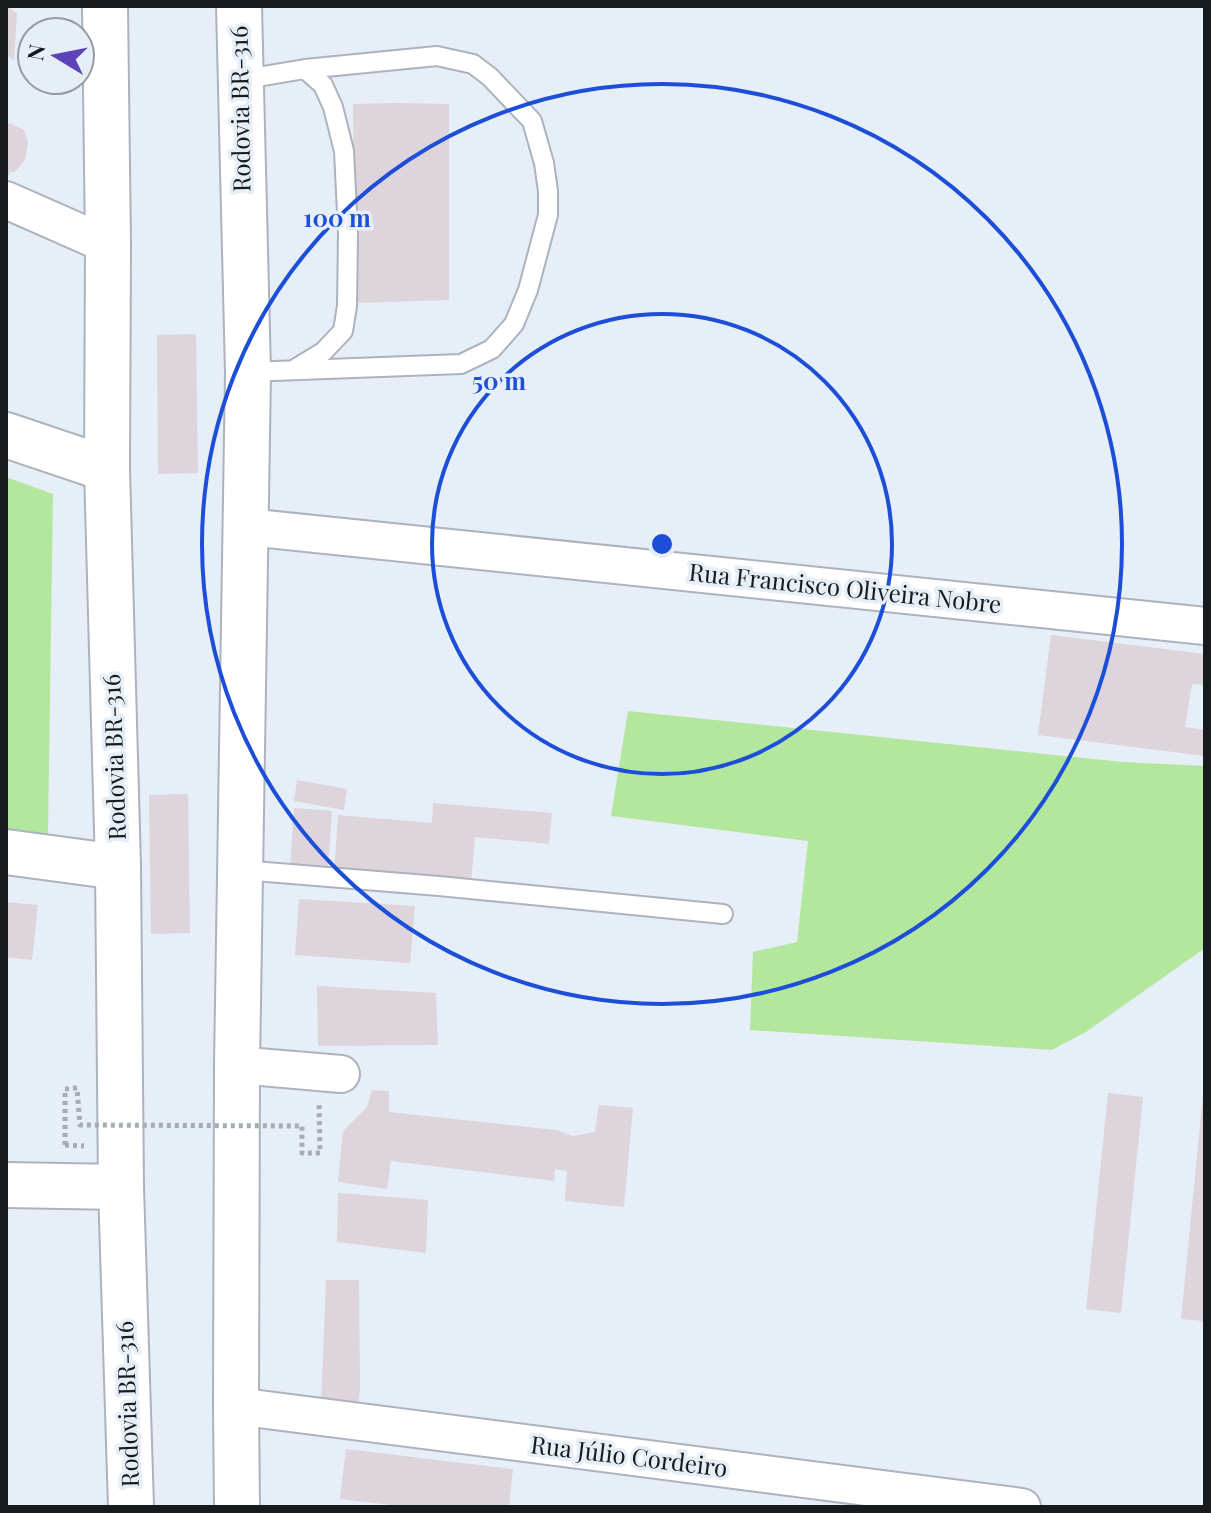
<svg xmlns="http://www.w3.org/2000/svg" width="1211" height="1513" font-family="'Playfair Display',serif">
<style>
.green{fill:#b4e79e}
.building{fill:#ddd4dc}
.lines{fill:none;stroke-linecap:round;stroke-linejoin:round}
.lane-casing{stroke:#acb3bc;stroke-width:22}
.street-casing{stroke:#acb3bc;stroke-width:40}
.secondary-casing{stroke:#acb3bc;stroke-width:48}
.highway-casing{stroke:#acb3bc;stroke-width:48}
.path{stroke:#a6acb3;stroke-width:5;stroke-dasharray:4 4;stroke-linecap:butt}
.lane{stroke:#fff;stroke-width:18}
.street{stroke:#fff;stroke-width:36}
.secondary{stroke:#fff;stroke-width:44}
.highway{stroke:#fff;stroke-width:44}
.path-bridge{stroke:#a6acb3;stroke-width:5;stroke-dasharray:4 4;stroke-linecap:butt}
.ring{fill:none;stroke:#1d4ed8;stroke-width:4}
.labels{text-anchor:middle;stroke-width:7;stroke-linejoin:round;paint-order:stroke}
.street-label{font-size:24px;fill:#181b1e;stroke:#e6eef7}
.centre{fill:#1d4ed8;stroke:#e6eef7;stroke-width:4}
.ring-label{font-size:24px;text-anchor:middle;font-weight:bold;fill:#1d4ed8;stroke:#e6eef7;stroke-width:7;stroke-linejoin:round;paint-order:stroke}
</style>
<rect width="100%" height="100%" fill="#e6eef7"/>
<!-- green -->
<path class="green" d="M6,477L53,494L48,834L6,829Z
M628,711L1123,762L1205,766V948L1086,1032L1052,1050L750,1030L753,952L797,942L808,841L611,816Z"/>
<!-- building -->
<path class="building" d="M6,6L17,13L14,60L6,55Z
M397,103L449,104V300L355,303L353,104Z
M10,123L24,130L28,142L25,160L15,172H10L6,180V126Z
M196,334L198,473L158,474L157,335Z
M1051,635L1205,654V685L1192,684L1185,727L1205,730V756L1038,735Z
M297,780L347,789L344,810L294,801Z
M188,794L190,933L151,934L149,795Z
M433,803L552,813L549,844L475,837L471,884L334,873L338,815L432,823Z
M294,808L332,811L328,869L290,867Z
M299,899L415,906L410,963L295,955Z
M6,902L38,905L32,960L6,957Z
M317,986L436,993L438,1045L318,1046Z
M372,1090L389,1091V1112L556,1130L573,1136L595,1132L599,1105L633,1108L624,1207L565,1201L567,1171L555,1169L554,1181L391,1161L387,1189L338,1182L343,1131L367,1107Z
M1108,1093L1143,1097L1121,1313L1086,1309Z
M1203,1095L1205,1096V1321L1181,1319Z
M338,1193L428,1200L426,1253L337,1242Z
M326,1280H359L360,1387L358,1408L321,1404Z
M346,1449L513,1469L509,1507H409L340,1499Z"/>
<g class="lines">
<defs>
<path id="lane" d="M240,80L305,69L437,56L473,64L490,77L532,121L544,163L548,191V215L528,290L514,324L492,349L461,364L248,372
M295,369L323,352L343,331L347,306L348,233L344,151L333,107L323,85L305,69
M241,870L439,886L723,914"/>
<path id="street" d="M6,200L108,245
M247,527L1205,626
M237,1065L341,1074
M236,1406L1022,1507"/>
<path id="secondary" d="M6,435L107,469
M6,852L118,867
M6,1185L121,1187"/>
<path id="highway" d="M105,6L108,245L107,469L118,867L121,1187L131,1507
M237,1507L236,1406L237,1065L248,372L239,6"/>
</defs>
<!-- lane casing -->
<use href="#lane" class="lane-casing"/>
<!-- street casing -->
<use href="#street" class="street-casing"/>
<!-- secondary casing -->
<use href="#secondary" class="secondary-casing"/>
<!-- highway casing -->
<use href="#highway" class="highway-casing"/>
<!-- path -->
<path class="path" d="M65,1145L84,1146"/>
<!-- lane -->
<use href="#lane" class="lane"/>
<!-- street -->
<use href="#street" class="street"/>
<!-- secondary -->
<use href="#secondary" class="secondary"/>
<!-- highway -->
<use href="#highway" class="highway"/>
<!-- path-bridge -->
<path class="path-bridge" d="M65,1145V1089L77,1088L80,1125L302,1126V1153H320L319,1103"/>
</g>
<!-- distance rings -->
<g class="ring">
<circle cx="662" cy="544" r="230"/>
<circle cx="662" cy="544" r="460"/>
</g>
<g class="labels">
<!-- street labels -->
<g class="street-label">
<text transform="translate(241 109) rotate(-91)" y="8">Rodovia BR-316</text>
<text transform="translate(845 589) rotate(6)" y="8">Rua Francisco Oliveira Nobre</text>
<text transform="translate(115 757) rotate(-92)" y="8">Rodovia BR-316</text>
<text transform="translate(128 1404) rotate(-92)" y="8">Rodovia BR-316</text>
<text transform="translate(629 1457) rotate(7)" y="8">Rua Júlio Cordeiro</text>
</g>
</g>
<circle cx="662" cy="544" r="12" class="centre"/>
<g class="ring-label">
<text x="337" y="227">100 m</text>
<text x="499" y="390">50 m</text>
</g>
<!-- border -->
<rect width="1211" height="1513" fill="none" stroke="#181b1e" stroke-width="16"/>
<!-- north arrow -->
<g transform="translate(56 56) rotate(280)"><circle r="38" fill="#e6eef7" stroke="#949aa0" stroke-width="2"/>
<path d="M0-6L14 30L0 20L-14 30Z" fill="#5d42ba"/>
<text y="-12" font-size="22" font-weight="bold" text-anchor="middle" fill="#181b1e">N</text>
</g>
</svg>
